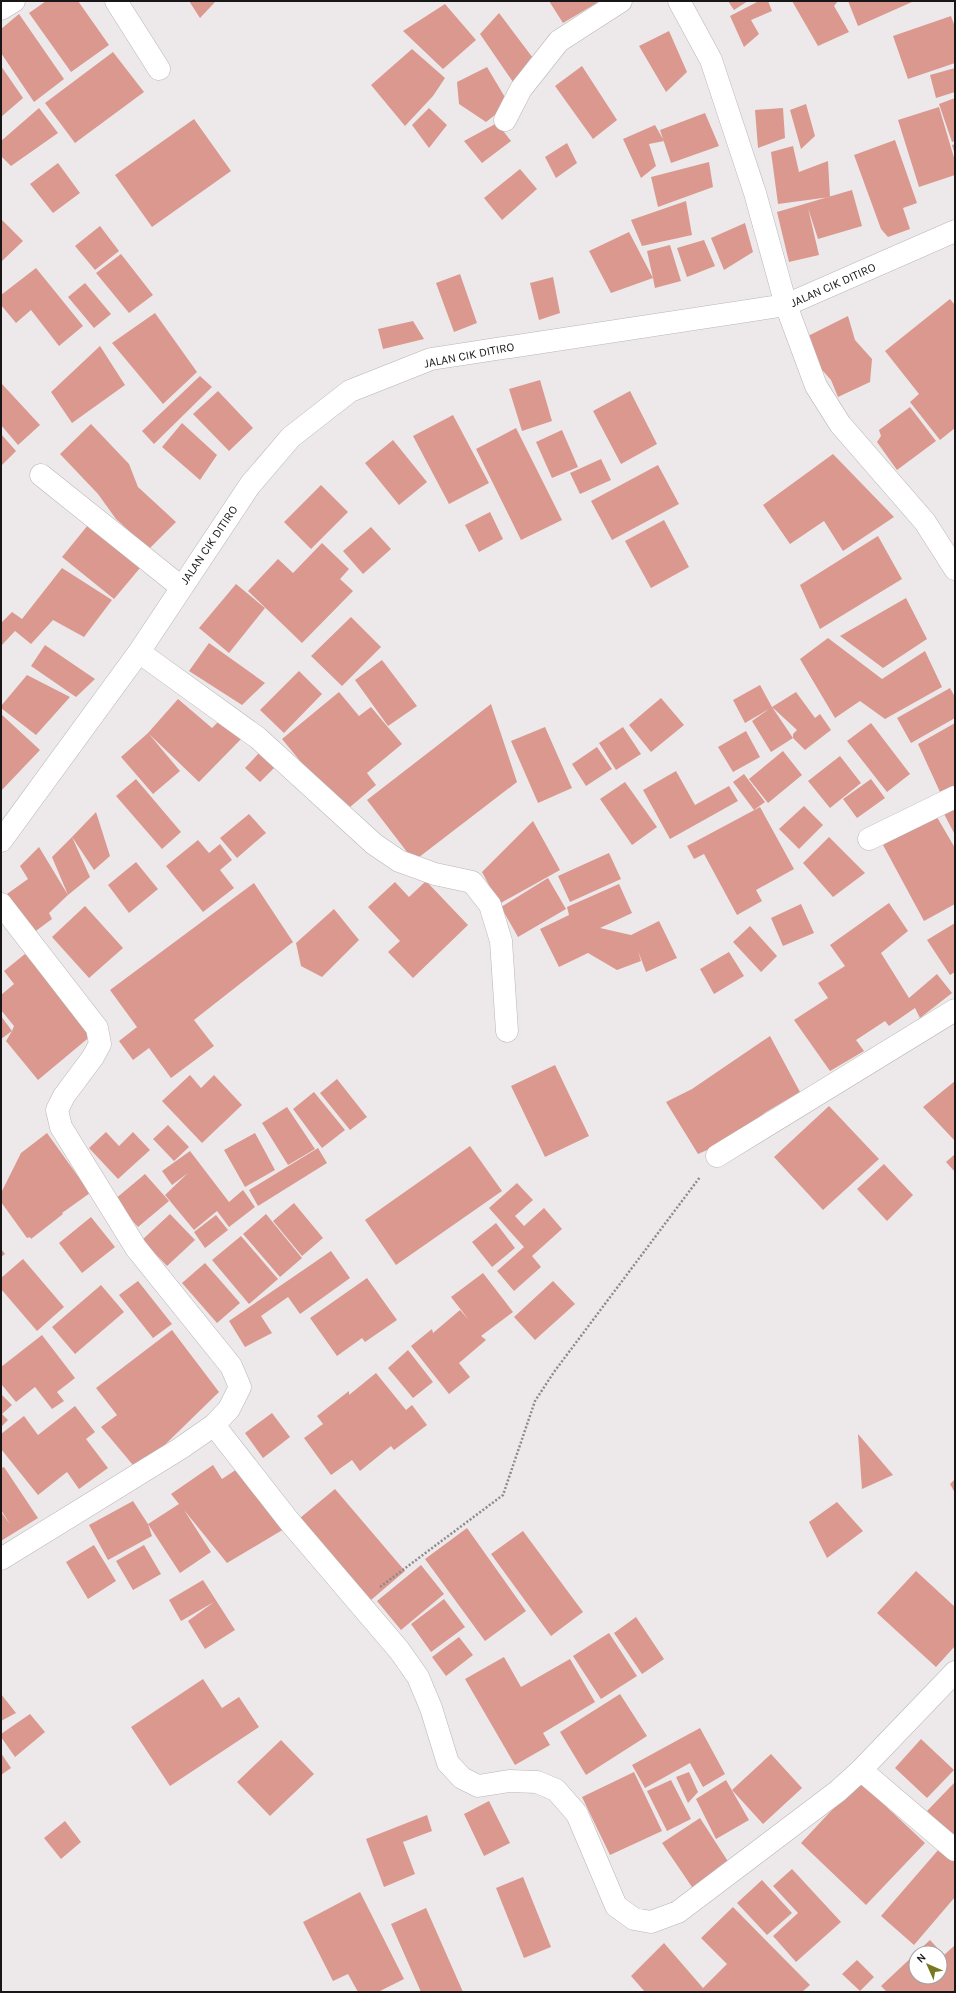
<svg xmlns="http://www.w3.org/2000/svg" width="956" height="1993" font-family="Karla,sans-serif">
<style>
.building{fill:#da988f;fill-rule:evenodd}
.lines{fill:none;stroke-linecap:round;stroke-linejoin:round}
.minor-casing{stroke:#b9b5b6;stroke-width:23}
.path{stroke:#8d898a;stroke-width:2.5;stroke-dasharray:2 2;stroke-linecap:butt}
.minor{stroke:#fff;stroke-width:22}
.labels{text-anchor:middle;stroke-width:3;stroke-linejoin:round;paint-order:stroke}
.street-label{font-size:12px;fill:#181617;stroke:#fff}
</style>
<rect width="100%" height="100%" fill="#ede9ea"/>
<!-- building -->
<path class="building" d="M46,1H78L109,45L71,72L29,13Z
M189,1H216L200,18Z
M549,1H600L563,23Z
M728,1H748L734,10Z
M759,1H768L772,11L751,20L759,34L744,47L730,16Z
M792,1H838L834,6L849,32L818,46Z
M848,1H911L912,2L858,26Z
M445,4L476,40L443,69L403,31Z
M499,13L536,62L513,82L480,34Z
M19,14L64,79L34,102L1,53V29Z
M951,16L955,27V63L908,79L893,36Z
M669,31L687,72L666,92L639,46Z
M412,49L445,78L433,96L405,126L371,85Z
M113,52L144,92L75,143L45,103Z
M1,66L23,98L1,117Z
M582,66L617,120L593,139L555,86Z
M487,67L509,104L486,122L459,104L457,82Z
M955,68V92L936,98L930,75Z
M955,98V141L952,142L939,104Z
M806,104L815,136L801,149L790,110Z
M939,107L955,161V175L919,187L898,120Z
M39,108L58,133L11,166L1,156V141Z
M429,108L447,125L429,148L412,125Z
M783,108L785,138L758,148L755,110Z
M705,113L719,146L671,163L660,130Z
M194,119L231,171L152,227L115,175Z
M497,123L511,141L482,163L464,141Z
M655,125L664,141L649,144L656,166L641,178L623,139Z
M895,140L917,203L903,208L910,229L888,237L881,229L854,155Z
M567,143L577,163L556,178L545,157Z
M955,144V155L952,145Z
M793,146L799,172L828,161L830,197L778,204L771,152Z
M709,162L713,187L658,207L651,177Z
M58,163L80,193L53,213L30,184Z
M520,169L537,189L502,220L484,198Z
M852,190L862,226L818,239L808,208L819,255L789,262L777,212Z
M686,201L692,235L642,246L631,220Z
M1,219L23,241L1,262Z
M745,223L753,252L724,270L711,238Z
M100,226L119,251L95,270L75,246Z
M629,232L653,278L647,251L670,245L681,281L655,288L653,278L611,293L589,251Z
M704,240L715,266L687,277L677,248Z
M121,254L153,295L129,313L96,273Z
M36,268L83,326L59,346L31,310L16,323L1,305V295Z
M460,274L477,323L454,332L436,283Z
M553,277L560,313L539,320L530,283Z
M85,283L111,314L94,328L68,297Z
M950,299L955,305V428L940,440L910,402L919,394L885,351Z
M155,313L197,372L163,404L112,343Z
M848,316L855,340L872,359L870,382L838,397L831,380L815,362L808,336Z
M413,321L424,339L383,349L378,329Z
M100,346L125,385L72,423L51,392Z
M200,376L212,387L154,444L142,431Z
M540,380L552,421L522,431L509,389Z
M1,384H2L40,425L18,445L1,425Z
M218,391L253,428L229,451L193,414Z
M630,391L657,444L621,464L593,411Z
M910,407L936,441L897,470L877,442L881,436L879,430Z
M453,415L489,483L449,504L413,436Z
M182,423L217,455L200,480L162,447Z
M91,424L129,464L138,487L176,522L149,549L116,519L98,494L60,454Z
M516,428L562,520L521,540L476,449Z
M562,430L578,467L552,478L536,442Z
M1,434L16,451L1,466Z
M393,440L427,482L399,505L365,463Z
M833,454L894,517L843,551L824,521L790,544L763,505Z
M601,459L611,480L580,494L570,473Z
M658,465L679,504L612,540L591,501Z
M321,485L348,512L311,549L284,522Z
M490,512L503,539L479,552L465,525Z
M664,520L689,567L651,588L625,541Z
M88,525L140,568L114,599L62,557Z
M371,527L391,549L363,574L343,551Z
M878,536L902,579L820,629L800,585Z
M322,543L349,569L340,579L353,591L302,643L248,591L278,559L293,573Z
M62,568L112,600L84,637L53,620L31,644L15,631L1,646V623L12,612L22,619Z
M236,584L265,608L229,653L199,628Z
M906,598L927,639L883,668L840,636Z
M351,617L381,647L342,686L311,656Z
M828,638L882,679L925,651L942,687L885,719L860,701L835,718L800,659Z
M209,643L265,683L242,705L189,671Z
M45,645L95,679L76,697L31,666Z
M382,660L417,706L388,726L355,680Z
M299,671L322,694L284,733L260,710Z
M27,675L70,697L36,735L1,708V706Z
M760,685L772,707L796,692L815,718L820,714L831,730L805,750L793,738V734L797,730L772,707L793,738L771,752L752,721L769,709L745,723L733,700Z
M950,688L955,697V718L911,743L897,718Z
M339,692L359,716L371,707L402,744L367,773L376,785L343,813L282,739Z
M661,698L684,725L651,752L629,725Z
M178,699L212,728L223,717L243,737L199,782L149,734L180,771L153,794L121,757L148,733Z
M491,704L517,782L414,861L367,800Z
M1,714L40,750L1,791Z
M871,723L910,774L887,792L847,741Z
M955,723V786L940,792L918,744Z
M545,727L572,788L538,803L511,741Z
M623,727L641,754L616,770L599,743Z
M746,731L760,757L733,772L718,747Z
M597,747L612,769L586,786L572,764Z
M783,751L802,775L768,803L749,779Z
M259,753L275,767L260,782L245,768Z
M840,756L861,783L830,808L808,781Z
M676,771L695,805L729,786L738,801L670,839L643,790Z
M744,774L765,802L754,810L733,782Z
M136,779L181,832L162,849L116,796Z
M871,779L885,798L857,818L843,799Z
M625,782L657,827L632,845L600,799Z
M955,804V835L943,812Z
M804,806L823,825L799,849L779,829Z
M760,807L794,869L756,890L762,901L737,915L704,854L694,859L687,846Z
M96,812L110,856L94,870L72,837Z
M934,812L955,848V904L924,921L883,845Z
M249,814L266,833L237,858L220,838Z
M533,821L560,870L499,904L482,872Z
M72,837L90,877L68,895L52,857Z
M829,837L865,873L833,897L803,863Z
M198,840L209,853L220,844L232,860L220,870L234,888L203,912L166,866Z
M39,847L68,895L49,913L52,919L29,936L7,894L28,879L20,866Z
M609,853L621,879L570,902L558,876Z
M136,862L158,889L129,913L108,885Z
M548,878L566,909L518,937L501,907Z
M426,881L468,925L413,978L388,952L400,941L368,907L395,882L409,897Z
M254,883L293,942L194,1020L214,1046L171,1078L149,1048L133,1060L119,1041L137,1027L110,990Z
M619,884L632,913L600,928L631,935L659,921L677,958L646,972L638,951L641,961L617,970L588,953L559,967L540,929L569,915L567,907Z
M889,903L908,931L881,953L909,998L937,974L952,993L920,1018L915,1008L889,1026L885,1021L856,1040L864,1051L830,1071L794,1020L828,998L818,983L845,966L830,945Z
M801,904L814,933L783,946L771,918Z
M85,906L123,948L89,978L52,937Z
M334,909L359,940L322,977L301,966L296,943Z
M955,923V972L950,975L927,940Z
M750,926L777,956L761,972L733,942Z
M729,952L744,976L714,994L700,969Z
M25,954L92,1035L38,1080L6,1041L12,1031L1,1039V1016L12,1031L14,1026L1,1010V995L14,984L4,971Z
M770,1036L800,1092L766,1112L730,1140L698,1154L666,1102L692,1089Z
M555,1065L589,1136L545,1157L511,1086Z
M190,1075L201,1088L214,1075L242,1105L202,1143L162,1101Z
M337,1079L367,1117L350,1130L320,1093Z
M955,1081V1141L923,1107Z
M314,1092L345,1130L322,1148L293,1109Z
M829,1106L879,1159L823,1210L774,1157Z
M287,1107L315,1149L288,1165L262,1123Z
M168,1125L189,1147L174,1161L153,1139Z
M106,1132L119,1146L133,1132L150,1150L118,1179L89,1148Z
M47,1133L90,1193L62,1213L63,1214L31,1239L30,1237L27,1238L1,1202V1193L21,1153Z
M255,1133L275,1170L245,1187L224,1150Z
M470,1146L502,1191L396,1265L365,1220Z
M318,1148L327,1163L258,1206L249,1190Z
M190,1151L229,1202L243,1190L255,1207L229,1227L217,1211L194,1230L165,1195L188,1173L172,1185L162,1171Z
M955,1154V1172L946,1162Z
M884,1164L913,1195L887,1221L857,1189Z
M145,1174L169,1201L138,1227L114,1200Z
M517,1183L533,1200L515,1216L524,1226L544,1208L562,1229L532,1256L541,1267L514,1291L497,1271L524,1247L489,1208Z
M294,1203L323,1238L302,1256L273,1221Z
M170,1214L195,1240L167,1266L142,1240Z
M266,1214L302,1258L280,1277L243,1234Z
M216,1215L228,1230L205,1248L194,1232Z
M91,1217L115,1247L82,1273L59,1243Z
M496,1223L515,1248L492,1267L472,1242Z
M241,1236L278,1279L249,1304L212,1260Z
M1,1249L5,1254L1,1257Z
M331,1251L350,1278L300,1314L288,1297L261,1316L272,1333L245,1347L229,1321Z
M23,1259L64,1307L37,1331L1,1289V1278Z
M205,1263L240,1303L217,1323L182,1283Z
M483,1273L513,1312L481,1336L486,1340L459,1363L470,1377L449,1394L411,1346L432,1329L433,1333L460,1310L469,1320L451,1297Z
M367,1278L397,1320L365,1342L362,1338L337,1356L310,1318Z
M138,1281L172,1324L153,1338L119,1295Z
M553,1281L575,1304L535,1340L514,1317Z
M101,1285L124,1312L75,1354L52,1327Z
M172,1330L219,1392L138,1471L101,1427L117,1415L96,1388Z
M42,1335L75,1378L57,1392L64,1401L52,1409L35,1387L16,1402L2,1385L1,1386V1367Z
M408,1350L433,1382L413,1398L388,1368Z
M376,1373L406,1410L412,1405L427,1425L394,1450L391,1446L360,1471L352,1460L331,1475L304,1438L323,1424L317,1416L349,1391V1395Z
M1,1394L12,1405L2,1414L8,1420L1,1427Z
M75,1406L95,1432L86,1439L108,1468L79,1489L67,1472L38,1495L1,1449V1434L24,1416L38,1435Z
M272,1413L290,1437L263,1458L245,1433Z
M858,1434L893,1475L862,1489Z
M213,1465L222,1479L240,1467L284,1529L227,1563L184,1510L211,1552L180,1573L148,1524L152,1536L108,1560L89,1525L133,1501L148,1524L179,1504L171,1494Z
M4,1467L38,1518L1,1541V1512L10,1524L1,1510V1468Z
M955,1479V1493L950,1484Z
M335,1489L405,1571L371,1600L300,1518Z
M837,1502L863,1531L827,1558L809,1522Z
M467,1528L526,1611L485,1641L425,1559Z
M523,1531L583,1612L551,1636L491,1554Z
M94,1545L116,1581L88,1599L66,1562Z
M144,1545L161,1574L133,1590L116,1561Z
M421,1565L444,1594L401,1630L377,1601Z
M916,1571L955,1607V1646L936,1667L877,1613Z
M203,1580L235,1630L205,1649L188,1621L214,1602L181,1621L169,1600Z
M444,1599L465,1627L431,1652L411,1624Z
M636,1617L664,1659L642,1674L614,1633Z
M609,1633L637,1676L601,1699L573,1656Z
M459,1637L473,1655L446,1676L432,1657Z
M504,1657L521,1687L570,1659L595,1702L543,1733L550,1745L515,1765L465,1679Z
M203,1679L222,1708L239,1697L259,1727L170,1786L131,1727Z
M1,1694L16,1713L1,1721Z
M620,1694L647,1736L586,1775L560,1732Z
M30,1714L45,1732L15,1757L1,1737V1734Z
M700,1728L725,1774L703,1787L690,1763L645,1788L632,1765Z
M921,1739L954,1770L927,1798L895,1768Z
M281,1740L314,1774L270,1816L237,1782Z
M1,1753L11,1768L1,1775Z
M771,1754L802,1788L763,1824L732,1790Z
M634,1772L662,1831L610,1855L582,1797Z
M689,1772L698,1792L688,1803L676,1777Z
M671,1780L691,1819L667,1831L647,1791Z
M726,1780L749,1820L716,1839L696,1799Z
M859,1781L925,1843L866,1905L801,1843Z
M955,1782V1837L927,1811Z
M489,1801L510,1843L484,1856L464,1814Z
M427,1815L432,1831L403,1842L415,1874L384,1887L366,1839Z
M700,1818L729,1863L694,1890L662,1843Z
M65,1821L81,1842L61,1859L44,1838Z
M939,1849L955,1862V1897L914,1945L881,1916Z
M792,1869L841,1922L796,1962L773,1936L798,1913L773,1886Z
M523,1877L551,1947L524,1958L496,1888Z
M762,1880L792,1913L767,1935L737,1903Z
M360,1892L404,1979L378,1992H358L348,1974L333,1981L303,1922Z
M733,1907L810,1985L802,1992H645L631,1976L664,1943L703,1988L727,1964L701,1938Z
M426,1908L463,1992H421L391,1924Z
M930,1940L944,1955L955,1945V1992H887L881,1986ZM916,1953H940V1977H916Z
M857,1960L874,1977L860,1991L842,1974Z"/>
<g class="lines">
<defs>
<path id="minor" d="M116,1L159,69
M679,1L711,60L755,193L786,305L816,386L840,424L925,522L955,569
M1,9L14,1
M505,120L521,89L559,41L621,1
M41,475L181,587
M139,652L258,738L374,844L399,861L435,874L472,882L490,905L501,941L507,1031
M869,839L955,797
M1,841L139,652L250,485L291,437L350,391L431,359L786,305L955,231
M1,904L97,1028L100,1044L93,1057L64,1096L57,1110L61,1127L136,1248L231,1366L240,1387L229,1409L214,1425L181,1448L1,1559
M717,1156L955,1010
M214,1425L289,1521L399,1650L418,1677L431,1708L448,1763L462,1778L478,1786L509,1781L537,1782L556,1790L577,1814L616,1906L634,1919L651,1922L678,1912L838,1791L861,1770L955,1672
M861,1770L955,1850"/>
</defs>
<!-- minor casing -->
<use href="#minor" class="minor-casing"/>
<!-- path -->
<path class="path" d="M380,1587L503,1495L535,1401L554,1372L700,1177"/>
<!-- minor -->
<use href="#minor" class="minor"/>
</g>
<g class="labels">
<!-- street labels -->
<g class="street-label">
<text transform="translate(833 285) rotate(-24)" y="4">JALAN CIK DITIRO</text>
<text transform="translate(469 355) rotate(-11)" y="4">JALAN CIK DITIRO</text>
<text transform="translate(209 545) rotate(-56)" y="4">JALAN CIK DITIRO</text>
</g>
</g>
<!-- border -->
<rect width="956" height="1993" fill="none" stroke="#181617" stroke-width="4"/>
<!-- north arrow -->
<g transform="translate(928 1965) rotate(315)"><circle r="19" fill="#ffffff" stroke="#a3a2a2"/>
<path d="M0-3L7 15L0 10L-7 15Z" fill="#77781f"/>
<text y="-6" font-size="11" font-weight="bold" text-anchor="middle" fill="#181617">N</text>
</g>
</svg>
